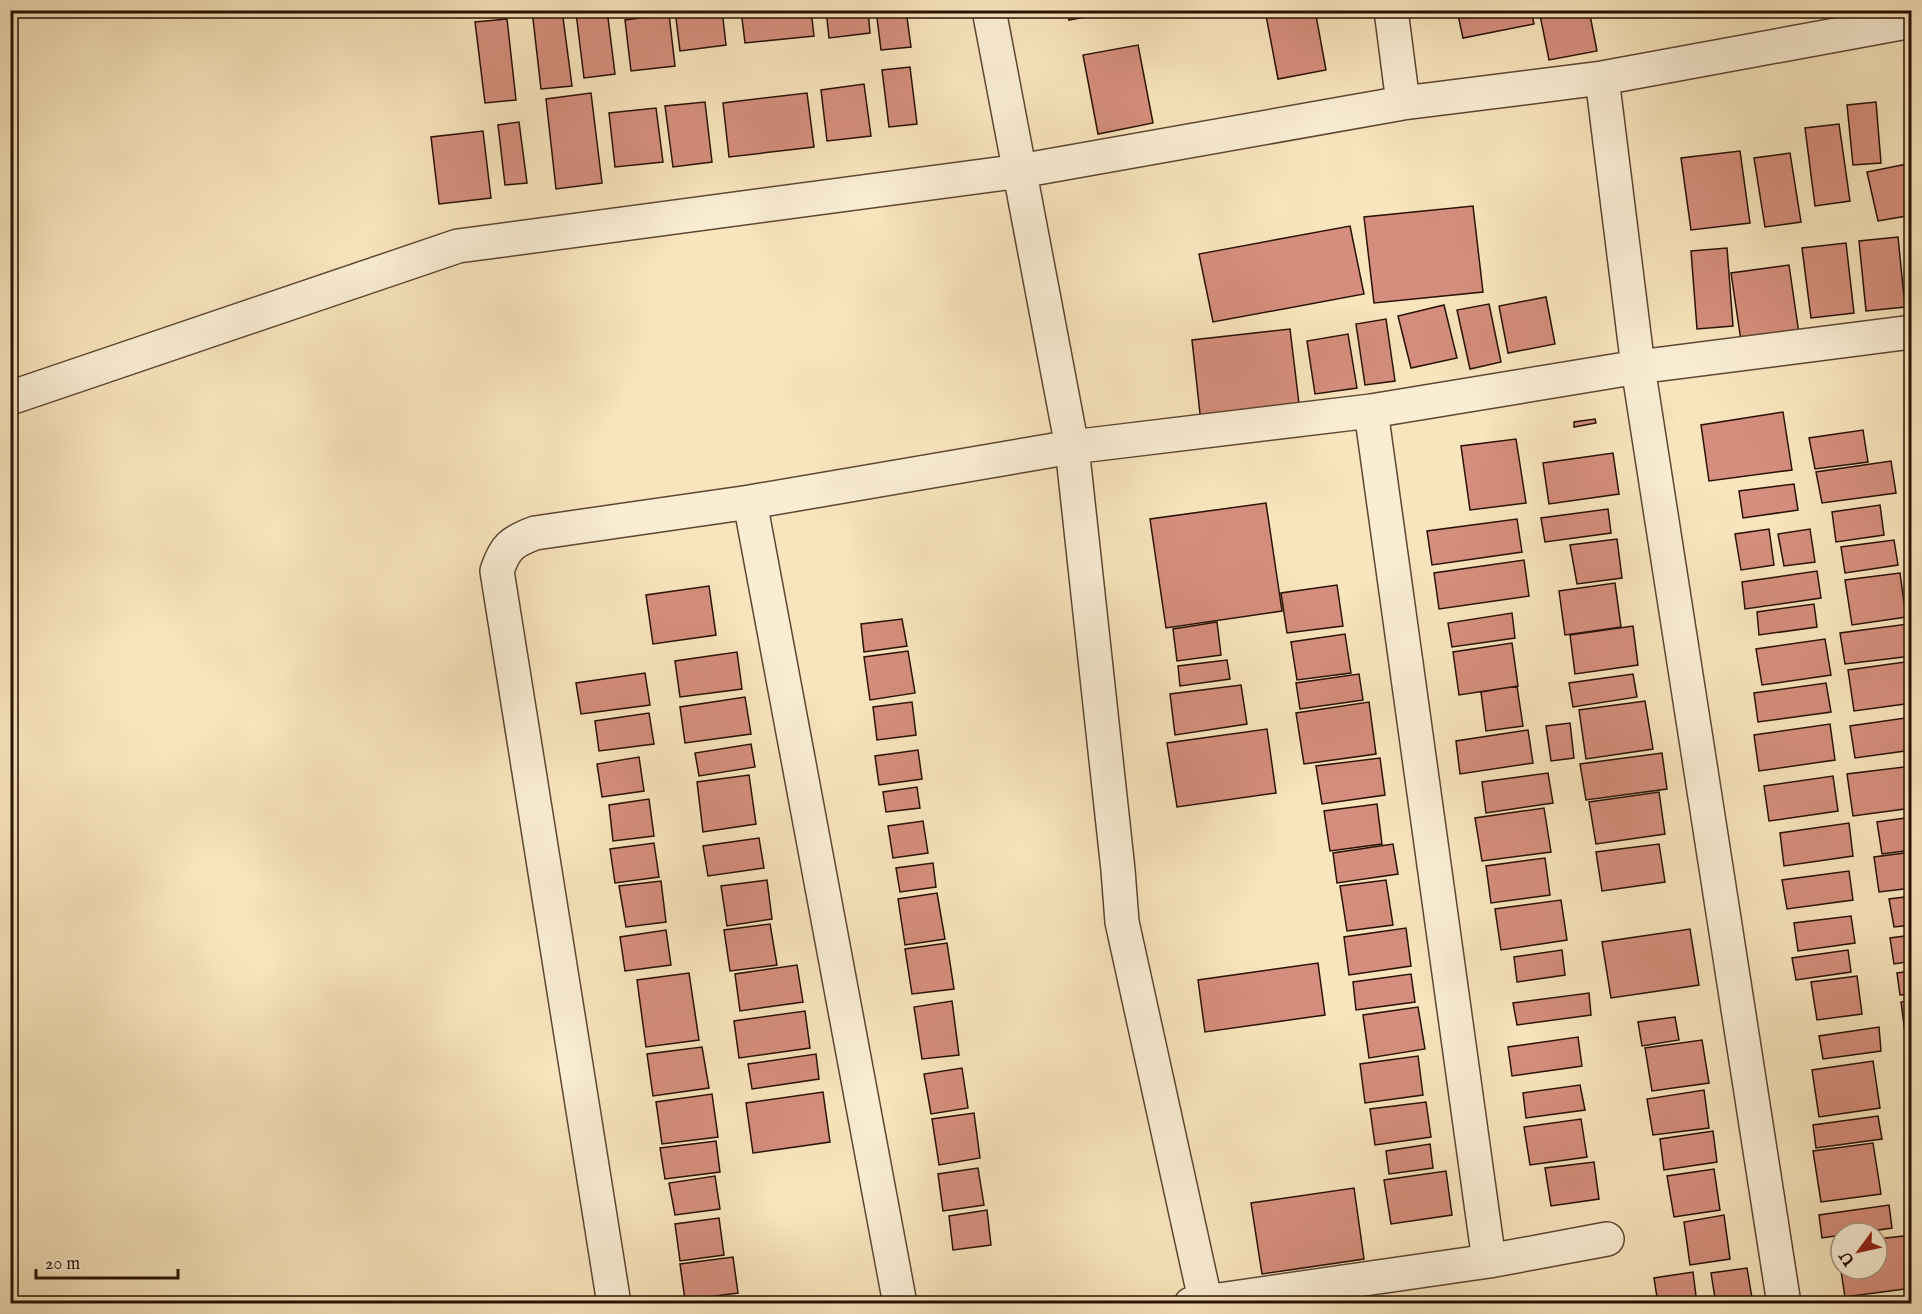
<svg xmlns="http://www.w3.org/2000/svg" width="1922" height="1314" font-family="'IM FELL English',serif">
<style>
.building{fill:#d58e7d;stroke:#291103;stroke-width:1.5}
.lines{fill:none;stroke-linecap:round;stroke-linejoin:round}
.minor-casing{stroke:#5d4632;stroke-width:36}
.minor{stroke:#faedd4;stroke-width:33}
</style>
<rect width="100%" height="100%" fill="#f8e4bd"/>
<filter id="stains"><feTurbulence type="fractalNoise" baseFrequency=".00333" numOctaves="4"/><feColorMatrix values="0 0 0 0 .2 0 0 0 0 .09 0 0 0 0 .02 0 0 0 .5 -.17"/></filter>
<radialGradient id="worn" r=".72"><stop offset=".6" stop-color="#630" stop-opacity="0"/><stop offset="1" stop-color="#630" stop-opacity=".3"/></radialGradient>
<!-- building -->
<path class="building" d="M532,10H562L572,86L541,89Z
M595,10H607L615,74L584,78L576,13Z
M675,10H722L726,45L680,51Z
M741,10H811L814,36L745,43Z
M826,10H868L870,33L829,38Z
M876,10H906L911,47L881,50Z
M1067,10H1121L1069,20Z
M1265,10H1315L1326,70L1278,79Z
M1457,10H1531L1534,24L1463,38Z
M1539,10H1589L1597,51L1549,60Z
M669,14L675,66L631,71L625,20Z
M507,19L516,100L485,103L475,22Z
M1138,45L1153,123L1098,134L1083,55Z
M910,67L917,124L889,127L882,70Z
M864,84L871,136L827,141L821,90Z
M591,93L602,183L556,189L546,99Z
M807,93L814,147L729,157L723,103Z
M705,102L712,162L673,167L665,106Z
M1876,102L1881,163L1853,165L1847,105Z
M656,108L663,162L615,167L609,113Z
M519,122L527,183L505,185L498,125Z
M1839,124L1850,201L1815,206L1805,128Z
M483,131L491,198L439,204L431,137Z
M1740,151L1750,223L1691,230L1681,158Z
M1790,153L1801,222L1765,227L1754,158Z
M1912,163V215L1878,221L1867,172Z
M1473,206L1483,292L1374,303L1364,217Z
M1906,222H1912V287Z
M1350,226L1364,294L1213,322L1199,254Z
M1898,237L1905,307L1866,311L1859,241Z
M1846,243L1854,313L1811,318L1802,248Z
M1727,248L1733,326L1697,329L1691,251Z
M1789,265L1799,334L1741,341L1731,273Z
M1546,297L1555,344L1508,353L1499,306Z
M1489,304L1501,362L1470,369L1457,310Z
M1444,305L1457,358L1411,368L1398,316Z
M1386,319L1395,381L1365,385L1356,324Z
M1290,329L1300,412L1201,423L1192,340Z
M1348,334L1357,388L1315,394L1307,341Z
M1783,412L1792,470L1709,481L1701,425Z
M1595,419L1596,423L1574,427V422Z
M1863,430L1868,462L1815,469L1809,438Z
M1516,439L1526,503L1470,510L1461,446Z
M1613,453L1619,494L1549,504L1543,463Z
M1891,461L1896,493L1822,503L1816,472Z
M1794,484L1798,510L1743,518L1739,491Z
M1266,503L1282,611L1166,628L1150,519Z
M1880,505L1884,535L1836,542L1832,512Z
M1608,509L1611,533L1545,542L1541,518Z
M1517,519L1522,552L1432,565L1427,531Z
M1769,529L1774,565L1741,570L1735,534Z
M1810,529L1815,562L1784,566L1778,534Z
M1617,539L1622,578L1577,584L1570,545Z
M1894,540L1898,565L1845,573L1841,547Z
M1524,560L1529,596L1439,609L1434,573Z
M1817,571L1821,598L1745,609L1742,582Z
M1900,573L1906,617L1852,625L1845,580Z
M1615,583L1621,627L1565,635L1559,591Z
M1337,585L1343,626L1287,633L1281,593Z
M709,586L716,635L653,644L646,595Z
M1814,604L1817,627L1759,635L1757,612Z
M1512,613L1515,638L1452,647L1448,623Z
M902,619L907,646L864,652L861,624Z
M1217,622L1221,655L1177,661L1173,629Z
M1908,624L1912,656L1845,664L1840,633Z
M1633,626L1638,665L1575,674L1570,635Z
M1345,634L1351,673L1297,680L1291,642Z
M1825,639L1831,675L1762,685L1756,649Z
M1512,643L1518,686L1459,695L1453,652Z
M908,651L915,693L870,700L864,657Z
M737,652L742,689L680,697L675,661Z
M1227,660L1230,679L1180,686L1178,666Z
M1912,661V703L1854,711L1848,670Z
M645,673L650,705L581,714L576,683Z
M1359,674L1363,700L1300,709L1296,683Z
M1633,674L1637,697L1573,707L1569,683Z
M1826,683L1831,712L1758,722L1754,693Z
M1241,685L1247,724L1175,735L1170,694Z
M1517,686L1523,726L1486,731L1481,692Z
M745,697L751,734L685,743L680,707Z
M1645,701L1653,749L1586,759L1579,710Z
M912,702L916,735L877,740L873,707Z
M1369,702L1376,754L1304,764L1296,713Z
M649,713L654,744L599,751L595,721Z
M1912,717V750L1855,758L1850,726Z
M1570,723L1574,758L1551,761L1546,726Z
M1830,724L1835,760L1759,771L1754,735Z
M1267,729L1276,793L1177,807L1167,743Z
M1528,730L1533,763L1460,774L1456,741Z
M751,744L755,767L699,776L695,753Z
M918,750L922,779L879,785L875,756Z
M1662,753L1667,789L1586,800L1580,764Z
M639,757L644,791L602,797L597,764Z
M1380,758L1385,795L1322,804L1316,766Z
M1912,766V808L1853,816L1847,774Z
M1548,773L1553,803L1486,813L1482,782Z
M749,775L756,824L703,832L697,782Z
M1833,776L1838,811L1769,821L1764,786Z
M917,787L920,808L886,812L883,792Z
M1659,792L1665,834L1596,844L1589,802Z
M649,799L654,836L613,841L609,805Z
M1377,804L1382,844L1330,851L1324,811Z
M1544,808L1551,852L1482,861L1475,818Z
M1912,817V850L1882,854L1877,822Z
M923,821L928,853L893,858L888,826Z
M1849,823L1853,856L1784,866L1780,833Z
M759,838L764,868L708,876L703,846Z
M654,843L659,877L615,883L610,849Z
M1393,844L1398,874L1337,883L1333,853Z
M1659,844L1665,882L1602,891L1596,852Z
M1912,852V888L1879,892L1874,857Z
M1545,858L1550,895L1491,903L1486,866Z
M933,863L936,887L900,892L896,868Z
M1849,871L1853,900L1787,909L1782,880Z
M767,880L772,919L727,926L721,886Z
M1386,880L1393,925L1347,931L1340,886Z
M661,881L666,922L626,927L619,886Z
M937,893L945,939L905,945L898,899Z
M1912,896V925L1894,927L1889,899Z
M1561,900L1567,940L1501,950L1495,909Z
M1851,916L1855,943L1798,951L1794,923Z
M770,924L777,965L730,971L724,930Z
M1406,928L1411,966L1349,975L1344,937Z
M1690,929L1699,985L1611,998L1602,942Z
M666,930L671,965L625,971L620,937Z
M1912,935V961L1894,964L1890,938Z
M947,943L954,989L912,994L905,949Z
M1562,950L1565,975L1517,982L1514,957Z
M1848,950L1851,972L1796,980L1792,958Z
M1318,963L1325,1015L1205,1032L1198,980Z
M797,965L803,1002L740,1011L735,974Z
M1912,971V994L1900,995L1897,973Z
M689,973L699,1040L646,1047L637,980Z
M1411,974L1415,1002L1356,1010L1353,982Z
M1857,976L1862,1014L1817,1020L1811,982Z
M1589,993L1591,1015L1517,1025L1513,1003Z
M1912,1000V1056H1908L1901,1002Z
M952,1001L959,1055L922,1059L914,1007Z
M1418,1007L1425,1049L1369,1058L1363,1015Z
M805,1011L810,1048L739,1058L734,1021Z
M1675,1017L1679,1040L1642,1046L1638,1022Z
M1879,1027L1881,1051L1823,1059L1819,1036Z
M1578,1037L1582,1066L1512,1076L1508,1047Z
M1702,1040L1709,1083L1652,1091L1645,1048Z
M702,1047L709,1088L653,1096L647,1054Z
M816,1054L819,1079L752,1089L748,1064Z
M1418,1056L1423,1095L1365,1103L1360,1064Z
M1873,1061L1880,1108L1819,1117L1812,1070Z
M962,1068L968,1108L931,1114L924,1074Z
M1907,1069H1912V1095H1910Z
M1580,1085L1585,1110L1526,1118L1523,1093Z
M1704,1090L1709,1128L1653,1135L1647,1099Z
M823,1092L830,1142L753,1153L746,1103Z
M712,1094L718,1137L662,1144L656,1102Z
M1426,1102L1431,1137L1375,1145L1370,1109Z
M974,1113L980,1158L939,1165L932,1119Z
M1878,1116L1882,1139L1816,1148L1813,1125Z
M1581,1119L1587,1157L1530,1165L1524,1127Z
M1713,1131L1717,1162L1664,1170L1660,1139Z
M716,1141L720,1172L665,1179L660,1148Z
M1873,1143L1881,1194L1821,1202L1813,1151Z
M1430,1144L1433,1168L1389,1174L1386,1151Z
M1594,1162L1599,1199L1551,1206L1545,1168Z
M978,1168L984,1205L943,1211L938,1174Z
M1714,1169L1720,1210L1674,1217L1667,1176Z
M1446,1171L1452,1215L1391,1224L1384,1180Z
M715,1176L720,1209L675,1215L669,1183Z
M1354,1188L1364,1259L1262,1274L1251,1203Z
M1889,1205L1892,1228L1857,1233H1841V1235L1822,1238L1819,1215Z
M987,1210L991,1245L953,1250L949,1216Z
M1724,1215L1730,1259L1690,1265L1684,1222Z
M719,1218L724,1255L680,1261L675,1224Z
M1912,1235V1288L1845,1297L1837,1245H1841V1269H1877V1239Z
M733,1257L738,1293L685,1300L680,1264Z
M1747,1268L1753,1304H1716L1711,1273Z
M1693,1272L1697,1304H1658L1654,1278Z
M1912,1297V1304H1865Z"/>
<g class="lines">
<defs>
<path id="minor" d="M989,10L1072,447L1118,870L1122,922L1206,1304
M1391,10L1403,103
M1602,78L1638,367L1912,332
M10,398L458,246L1020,171L1403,103L1602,78L1912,21
M1371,411L1489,1261
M750,502L900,1304
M614,1304L497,571C505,547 511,542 535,533L750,502L1072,447L1371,411L1638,367L1784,1304
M1191,1304L1489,1261L1607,1239"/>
</defs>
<!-- minor casing -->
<use href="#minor" class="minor-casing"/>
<!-- minor -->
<use href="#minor" class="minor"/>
</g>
<!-- margin -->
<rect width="1922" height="1314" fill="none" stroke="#f8e4bd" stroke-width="36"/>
<rect x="12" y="12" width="1898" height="1290" fill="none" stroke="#291103" stroke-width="3"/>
<rect x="18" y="18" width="1886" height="1278" fill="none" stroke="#291103" stroke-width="1.5"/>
<!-- north arrow -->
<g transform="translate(1859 1251) rotate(237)"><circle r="28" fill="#faedd4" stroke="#a69580" stroke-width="1.5"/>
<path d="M0-4.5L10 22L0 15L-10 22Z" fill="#8f2418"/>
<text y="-9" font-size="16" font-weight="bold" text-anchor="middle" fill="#291103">U</text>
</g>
<!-- scale -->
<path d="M36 1269v9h142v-9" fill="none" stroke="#291103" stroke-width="3"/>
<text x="45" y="1269" font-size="18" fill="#291103" stroke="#faedd4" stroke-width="4.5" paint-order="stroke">20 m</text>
<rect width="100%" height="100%" filter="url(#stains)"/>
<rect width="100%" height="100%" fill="url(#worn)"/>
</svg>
